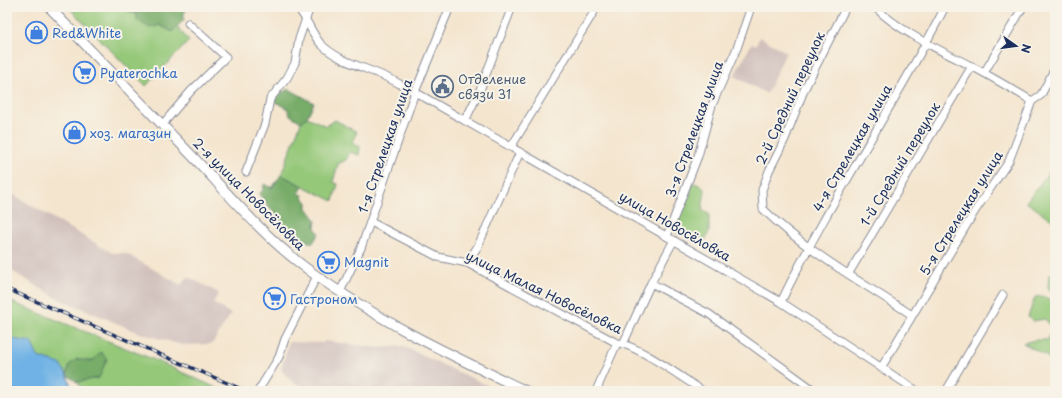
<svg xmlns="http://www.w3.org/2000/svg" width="1062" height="398" font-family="'Playpen Sans',sans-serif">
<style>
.industrial{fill:#d0c0bc}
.green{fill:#95c879;stroke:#587c6c}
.forest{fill:#78ac69;stroke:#4a6e64}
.water{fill:#6fb2e5;stroke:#4570a2}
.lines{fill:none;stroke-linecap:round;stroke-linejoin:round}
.minor-casing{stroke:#888a96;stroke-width:9}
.major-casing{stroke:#888a96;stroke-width:11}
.minor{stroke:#fff;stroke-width:7}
.major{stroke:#fff;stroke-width:9}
.rail-casing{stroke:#1b2f5e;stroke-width:3.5}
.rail{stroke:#f7f3e8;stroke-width:2;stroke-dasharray:6;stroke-linecap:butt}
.labels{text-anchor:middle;stroke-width:4;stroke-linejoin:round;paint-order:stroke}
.shop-label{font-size:13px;fill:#366cbe;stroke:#f7f3e8;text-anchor:start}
.service-label{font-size:13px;fill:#4e5e75;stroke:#f7f3e8;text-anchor:start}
.street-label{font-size:13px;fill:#1b2f5e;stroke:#f7f3e8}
</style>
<rect width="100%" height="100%" fill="#f7f3e8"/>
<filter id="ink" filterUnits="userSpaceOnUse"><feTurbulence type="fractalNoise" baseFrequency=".025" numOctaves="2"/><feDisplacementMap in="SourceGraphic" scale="8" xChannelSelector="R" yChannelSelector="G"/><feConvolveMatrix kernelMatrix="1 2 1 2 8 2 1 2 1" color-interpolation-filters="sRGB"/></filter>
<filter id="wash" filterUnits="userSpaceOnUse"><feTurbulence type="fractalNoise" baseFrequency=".012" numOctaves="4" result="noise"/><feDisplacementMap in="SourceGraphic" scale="16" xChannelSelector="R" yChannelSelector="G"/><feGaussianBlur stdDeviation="0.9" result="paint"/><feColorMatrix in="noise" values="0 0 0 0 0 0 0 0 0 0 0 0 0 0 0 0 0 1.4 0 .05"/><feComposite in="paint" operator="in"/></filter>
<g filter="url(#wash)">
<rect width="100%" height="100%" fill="#f4e5ce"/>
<!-- industrial -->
<path class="industrial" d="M760,37L786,52L767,94L734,76L752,43L756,45Z
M7,191L112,253H125L181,285L188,277L219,293L213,303L231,314L212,344L182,345L140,333L55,297L7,268Z
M325,341L381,348L402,346L500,391H315L291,381L281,370L289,342L322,343Z"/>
<!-- green -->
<path class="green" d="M68,7H128V11L172,31L177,27L189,41L146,86Z
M307,117L326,126L335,120L357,132L352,143L360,147L359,155L350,152L346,160L338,164L333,182L338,184L333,201L281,175L301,122Z
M1055,164V222L1026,202Z
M692,183L701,185L705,191L702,210L709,214V232L704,242L701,243L675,232L676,220L683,203L690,195Z
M1049,274H1055V364L1046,356L1023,343L1035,340H1048L1052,327L1045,319L1033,321L1028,317L1035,297L1042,296L1051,301L1055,297L1048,287Z
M7,300L155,360L223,391H84L77,382L99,378L92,361L69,365L67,375L60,364L38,357L14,340L7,338Z"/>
<!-- forest -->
<path class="forest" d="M128,7H189L184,13V20L172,32L160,25L150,28L137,20V14L128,11Z
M289,89L314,103L307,117L301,122L290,115L287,108L274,101L279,94Z
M281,175L303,186L299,194L303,195V198L307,202V208L316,220L315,228L319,233L313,243L293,238L280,225L277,217L259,194L263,190L264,184L272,188Z
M101,352L107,359L99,378L77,382L67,375L69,365L77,359L92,361Z"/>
<!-- water -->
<path class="water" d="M7,338L31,342L38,357L60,364L67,375L73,391H7Z"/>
</g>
<g filter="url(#ink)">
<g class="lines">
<defs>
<path id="minor" d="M297,7C307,18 312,34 320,43C338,62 365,67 388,78C397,82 406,88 415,92L781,302L917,391
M846,7L804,90L785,139L769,171L762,190L763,209C806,251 861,282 912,315
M875,7C900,32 940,50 971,66C992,77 1012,89 1032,101
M984,73L1023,7
M465,121L480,90L512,7
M162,125L191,91L226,57L188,23
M511,147L597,7
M246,172L265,124L270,99L287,78L295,63L299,39L310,7
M371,222L438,257L467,263L617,343C636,344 684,379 703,391
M667,236L698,156L712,105L737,48L751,7
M467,263L478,246L520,152
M849,273L972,66
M651,283L709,314L815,391
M340,292L361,248L415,92L450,7
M781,302C830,200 894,107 945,7
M623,344L651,283L674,240
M881,368L975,211L1009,161L1032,101L1041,95L1055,68
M258,391L279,357L285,339L317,276
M596,391L617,343
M946,391L1003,295"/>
<path id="major" d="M49,7C99,59 148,110 198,162C231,197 263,235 302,265C370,317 448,354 526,391"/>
</defs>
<!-- minor casing -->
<use href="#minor" class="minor-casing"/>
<!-- major casing -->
<use href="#major" class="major-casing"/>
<!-- minor -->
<use href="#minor" class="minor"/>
<!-- major -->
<use href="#major" class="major"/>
<defs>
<path id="rail" d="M7,289L246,391"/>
</defs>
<!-- rail casing -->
<use href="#rail" class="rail-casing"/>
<!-- rail -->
<use href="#rail" class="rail"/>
</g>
</g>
<!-- icons -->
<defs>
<symbol id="shop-ring" viewBox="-11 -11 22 22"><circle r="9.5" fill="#f7f3e8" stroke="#3f7fe0" stroke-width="1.5"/><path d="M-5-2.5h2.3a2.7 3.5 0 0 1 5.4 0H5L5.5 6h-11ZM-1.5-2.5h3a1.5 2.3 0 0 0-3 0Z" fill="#3f7fe0"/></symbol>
<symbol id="supermarket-ring" viewBox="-11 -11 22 22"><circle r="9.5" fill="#f7f3e8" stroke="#3f7fe0" stroke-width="1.5"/><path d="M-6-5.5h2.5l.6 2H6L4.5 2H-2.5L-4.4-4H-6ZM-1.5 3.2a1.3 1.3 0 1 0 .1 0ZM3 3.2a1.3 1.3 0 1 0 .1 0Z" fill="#3f7fe0"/></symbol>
<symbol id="civic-ring" viewBox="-11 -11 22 22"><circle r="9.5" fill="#f7f3e8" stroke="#5c6f8a" stroke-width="1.5"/><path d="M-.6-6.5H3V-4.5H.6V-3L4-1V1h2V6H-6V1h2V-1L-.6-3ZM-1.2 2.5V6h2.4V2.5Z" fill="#5c6f8a"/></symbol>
</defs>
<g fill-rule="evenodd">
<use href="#shop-ring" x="24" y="20" width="25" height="25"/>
<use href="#supermarket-ring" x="72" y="60" width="25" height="25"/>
<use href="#civic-ring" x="430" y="74" width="25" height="25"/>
<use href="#shop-ring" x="62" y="120" width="25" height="25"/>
<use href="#supermarket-ring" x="316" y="250" width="25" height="25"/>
<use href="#supermarket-ring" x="262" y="286" width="25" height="25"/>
</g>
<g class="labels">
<!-- shop labels -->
<g class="shop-label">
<text x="52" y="38">Red&amp;White</text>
<text x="100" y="78">Pyaterochka</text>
<text x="90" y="138">хоз. магазин</text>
<text x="344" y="267">Magnit</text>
<text x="290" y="304">Гастроном</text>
</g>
<!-- service labels -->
<g class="service-label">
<text x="458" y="84">Отделение<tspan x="458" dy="15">связи 31</tspan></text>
</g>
<!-- street labels -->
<g class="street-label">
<text transform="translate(790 98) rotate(-65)" y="5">2-й Средний переулок</text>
<text transform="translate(694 129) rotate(-70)" y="5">3-я Стрелецкая улица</text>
<text transform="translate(385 146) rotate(-71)" y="5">1-я Стрелецкая улица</text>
<text transform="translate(852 148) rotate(-60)" y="5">4-я Стрелецкая улица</text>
<text transform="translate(900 164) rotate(-59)" y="5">1-й Средний переулок</text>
<text transform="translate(249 194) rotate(45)" y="5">2-я улица Новосёловка</text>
<text transform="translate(961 213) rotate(-58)" y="5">5-я Стрелецкая улица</text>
<text transform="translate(675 226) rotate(30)" y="5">улица Новосёловка</text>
<text transform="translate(544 292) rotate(26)" y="5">улица Малая Новосёловка</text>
</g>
</g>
<!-- margin -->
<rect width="1062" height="398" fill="none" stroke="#f7f3e8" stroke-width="24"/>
<!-- north arrow -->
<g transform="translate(1016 46) rotate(104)" stroke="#f7f3e8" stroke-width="3" paint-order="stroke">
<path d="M0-3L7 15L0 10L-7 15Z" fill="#1b2f5e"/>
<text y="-6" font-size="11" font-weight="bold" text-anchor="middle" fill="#1b2f5e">N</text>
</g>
</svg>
